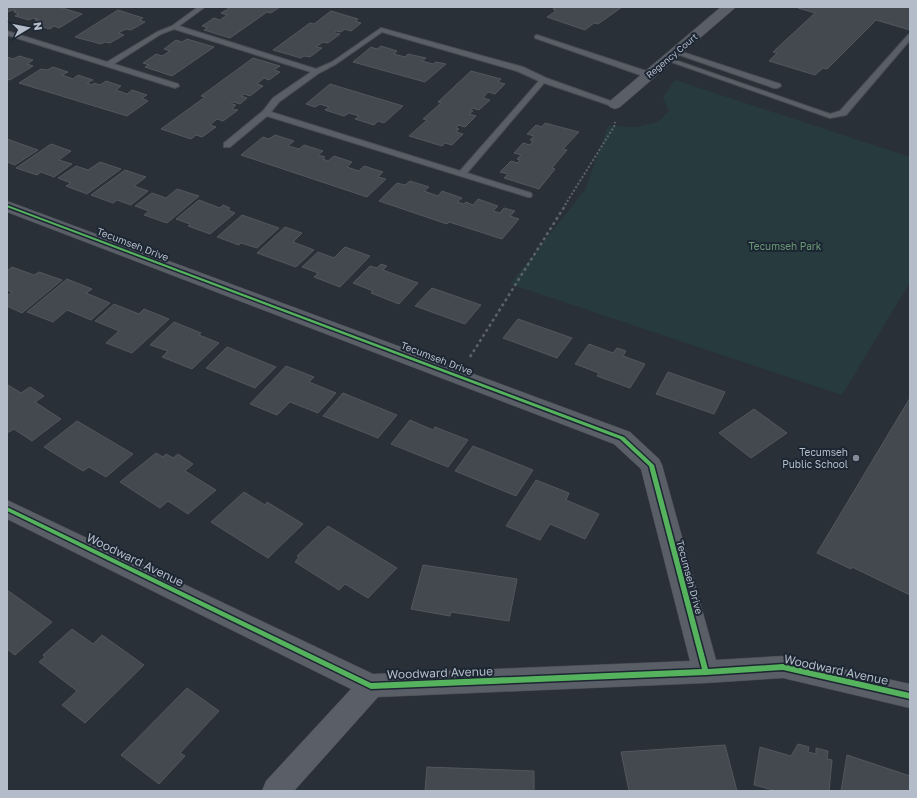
<svg xmlns="http://www.w3.org/2000/svg" width="917" height="798" font-family="'Golos Text',sans-serif">
<style>
.green{fill:#273a3e}
.building{fill:#444950;stroke:#52575f}
.lines{fill:none;stroke-linecap:round;stroke-linejoin:round}
.service-casing{stroke:#484c53;stroke-width:2}
.minor-casing{stroke:#484c53;stroke-width:1}
.path-far1{stroke:#5d636a;stroke-width:2;stroke-dasharray:2 2;stroke-linecap:butt}
.path{stroke:#5d636a;stroke-width:2.5;stroke-dasharray:3 3;stroke-linecap:butt}
.service{fill:#5a5e66;fill-rule:evenodd}
.minor{fill:#5a5e66;fill-rule:evenodd}
.cycleway-casing{stroke:#1d2633;stroke-width:3}
.cycleway{fill:#56b35d;fill-rule:evenodd}
.poi-dot{fill:#848b96;stroke:#1d2633;stroke-width:1.5}
.labels{text-anchor:middle;stroke-width:4;stroke-linejoin:round;paint-order:stroke}
.far-street-label{font-size:9px;fill:#b4bcc9;stroke:#1d2633}
.street-label{font-size:10px;fill:#b4bcc9;stroke:#1d2633}
.park-label{font-size:10px;fill:#6b9a76;stroke:#1d2633}
.poi-label{font-size:10px;fill:#b4bcc9;stroke:#1d2633;text-anchor:end}
.near-street-label{font-size:12px;fill:#b4bcc9;stroke:#1d2633}
</style>
<rect width="100%" height="100%" fill="#2a3038"/>
<!-- green -->
<path class="green" d="M675,80L910,157V282L842,395L510,284L585,190L608,126L636,127L658,122L669,111L663,98Z"/>
<!-- building -->
<path class="building" d="M7,7H59L82,14L59,28L54,26L50,29L35,25L40,22L35,20L38,19L33,18L29,20L15,16L19,14L14,12L16,11L13,10L7,12Z
M231,7H280L271,13L267,12L230,38L204,30L208,28L202,26L214,18L220,20L227,15L221,13Z
M557,7H622L598,24L594,23L585,30L547,17L556,11L553,9Z
M799,7H910V30L876,20L827,69L823,68L815,75L769,61L777,53L773,52L815,13L798,8Z
M118,10L143,18L139,20L145,22L131,30L126,29L118,33L124,35L110,43L105,42L101,44L75,37Z
M331,11L358,19L355,21L361,23L351,31L345,29L341,32L336,31L334,33L340,34L328,43L323,42L316,47L322,48L310,57L304,56L301,58L273,50L310,23L314,24Z
M187,39L214,47L172,76L145,67L149,65L143,63L156,54L162,56L170,51L164,49L176,40L182,42Z
M381,46L397,51L394,54L405,57L408,54L426,58L422,61L433,64L436,62L446,64L425,82L353,62L371,47L377,49Z
M19,56L33,60L27,64L33,66L10,80L7,79V57L13,59Z
M253,58L280,66L274,70L280,72L269,80L264,78L258,83L257,84L263,86L250,96L244,94L241,96L247,98L240,104L234,102L231,104L236,105L232,109L238,110L223,121L217,119L210,125L216,127L202,137L196,135L191,139L161,129L205,97L201,96Z
M53,67L68,72L62,75L73,79L78,75L93,80L87,83L92,85L94,83L100,85L106,81L121,86L116,90L127,94L132,90L147,95L142,98L148,101L127,116L19,83L41,69L47,70Z
M471,71L501,79L498,82L505,84L495,94L488,92L483,98L490,100L479,110L472,108L470,110L473,111L469,114L476,116L465,127L459,125L456,128L459,129L456,132L463,134L452,145L445,143L442,146L409,136L427,120L423,119L441,103L438,102Z
M330,84L403,106L384,123L378,121L374,125L355,119L359,116L349,113L344,116L325,110L329,107L320,104L315,107L306,104Z
M545,123L579,132L563,149L567,150L552,168L555,169L539,189L504,178L508,174L500,172L511,161L517,163L520,160L517,159L521,155L514,153L523,143L530,145L533,141L530,140L534,136L527,134L536,125L542,127Z
M275,135L294,141L288,146L299,149L304,145L323,151L318,155L325,157L323,159L328,161L334,156L352,162L347,167L359,171L364,166L383,172L378,177L386,179L367,197L241,155L263,137L269,139Z
M7,139L38,150L15,165L7,162Z
M51,144L71,151L59,160L72,164L54,177L41,172L37,175L16,168Z
M100,162L121,169L87,194L66,186L71,183L58,178L76,166L88,170Z
M125,170L146,177L134,186L148,191L131,205L117,200L113,203L91,195Z
M410,181L429,187L424,191L438,196L442,191L462,198L457,202L464,204L466,202L473,205L478,199L498,206L493,211L500,213L504,208L515,211L510,216L519,219L502,239L449,222L447,224L379,201L397,183L405,185Z
M177,189L199,196L167,223L144,215L149,211L135,206L152,193L166,198Z
M199,200L220,208L223,205L230,208L228,210L235,213L210,234L188,226L190,224L176,219Z
M242,215L279,228L257,248L241,243L239,245L217,237Z
M285,227L302,233L293,242L314,250L296,267L257,253Z
M345,247L370,256L340,287L314,277L318,273L302,267L318,252L334,258Z
M381,264L387,266L383,270L418,283L399,304L371,293L373,291L353,283L370,266L377,268Z
M12,267L34,275L39,272L62,280L22,313L7,306V296L12,292L7,290V271Z
M67,279L92,289L86,293L110,303L91,320L67,310L53,322L27,312Z
M432,288L481,305L465,324L415,306Z
M114,304L139,314L144,309L169,319L132,353L106,343L119,331L95,321Z
M518,319L572,338L557,358L503,338Z
M174,322L201,333L199,335L219,343L192,369L162,357L168,351L150,345Z
M589,344L613,353L617,348L626,351L623,356L645,364L630,388L597,376L599,373L575,364Z
M227,347L276,367L255,388L206,368Z
M286,366L314,377L309,382L336,393L318,413L290,402L277,415L250,404Z
M668,372L725,392L714,414L656,394Z
M8,385L21,393L30,387L44,396L35,402L61,419L32,441L14,429L7,433Z
M343,393L397,415L378,438L323,416Z
M910,398V595L852,567L851,569L817,553Z
M754,409L787,433L751,458L719,433Z
M410,420L433,430L435,427L468,440L448,467L391,444Z
M77,421L133,454L106,477L89,467L83,471L44,447Z
M473,446L533,470L516,496L455,471Z
M156,453L163,457L166,454L173,458L178,454L193,464L185,471L216,490L188,514L168,501L160,508L120,482Z
M536,480L569,493L566,500L599,514L585,539L550,524L540,540L506,526Z
M244,492L265,505L267,502L303,524L268,558L211,522Z
M328,526L397,568L368,598L345,584L339,590L295,562L299,557L297,556Z
M423,565L517,579L509,621L451,612L450,616L411,609Z
M7,590L52,622L15,655L7,649Z
M72,629L93,644L102,635L144,665L85,723L62,705L77,691L39,662L45,657L43,655Z
M187,688L219,711L180,753L185,756L159,784L121,755Z
M798,744L809,747L808,752L816,754V748L828,751L827,759L832,760L829,791H777L754,785L760,747L791,756Z
M725,745L737,791H629L621,752Z
M847,755L910,776V791H841Z
M427,767L534,771V791H425Z"/>
<g class="lines">
<defs>
<path id="service" d="M198,7H205L179,26L316,69L332,62L381,28L523,67L546,78L619,104L618,106H612L544,83L467,173L531,193L532,195L531,197H528L267,116L230,147H224V143L263,111L273,98L311,72L174,29L161,34L114,64L178,84L179,86L175,88L7,35V31L107,62L157,32L172,26ZM382,32L517,71L539,81L460,171L271,112L279,102L319,73L336,64Z
M910,34V40L846,115L830,118L663,59L669,58L830,114L840,111L908,35Z
M537,35L652,73L653,75L652,77H646L535,38V36Z
M676,50L780,84L781,86L777,88H774L674,53L673,52Z"/>
<path id="minor" d="M721,7H736L620,107L615,109L610,107L607,104L610,101Z
M7,201L630,432L659,459L662,465L716,660L783,656L910,684V708L783,678L706,683L378,697L294,791H262L266,781L351,689L7,519V500L373,674L690,661L641,469L614,444L7,212Z"/>
</defs>
<!-- service casing -->
<use href="#service" class="service-casing"/>
<!-- minor casing -->
<use href="#minor" class="minor-casing"/>
<!-- path-far1 -->
<path class="path-far1" d="M565,205L615,125V122"/>
<!-- path -->
<path class="path" d="M470,357L566,204"/>
<!-- service -->
<use href="#service" class="service"/>
<!-- minor -->
<use href="#minor" class="minor"/>
<defs>
<path id="cycleway" d="M7,205L624,437L654,465L708,669L783,664L910,693V699L783,670L706,675L371,689L7,511V507L371,683L702,669L649,466L620,439L7,207Z"/>
</defs>
<!-- cycleway casing -->
<use href="#cycleway" class="cycleway-casing"/>
<!-- cycleway -->
<use href="#cycleway" class="cycleway"/>
</g>
<!-- markers -->
<circle class="poi-dot" cx="856" cy="458" r="4"/>
<g class="labels">
<!-- far-street labels -->
<g class="far-street-label">
<text transform="translate(672 56) rotate(-40)" y="3">Regency Court</text>
</g>
<!-- street labels -->
<g class="street-label">
<text transform="translate(133 244) rotate(21)" y="4">Tecumseh Drive</text>
<text transform="translate(437 358) rotate(21)" y="4">Tecumseh Drive</text>
<text transform="translate(690 577) rotate(75)" y="4">Tecumseh Drive</text>
</g>
<!-- park labels -->
<g class="park-label">
<text x="785" y="250">Tecumseh Park</text>
</g>
<!-- poi labels -->
<g class="poi-label">
<text x="848" y="456">Tecumseh<tspan x="848" dy="12">Public School</tspan></text>
</g>
<!-- near-street labels -->
<g class="near-street-label">
<text transform="translate(135 560) rotate(26)" y="4">Woodward Avenue</text>
<text transform="translate(836 670) rotate(12)" y="4">Woodward Avenue</text>
<text transform="translate(440 673) rotate(-2)" y="4">Woodward Avenue</text>
</g>
</g>
<!-- border -->
<rect width="917" height="798" fill="none" stroke="#b4bcc9" stroke-width="16"/>
<!-- north arrow -->
<g transform="translate(28 28) rotate(80)" stroke="#1d2633" stroke-width="3" paint-order="stroke">
<path d="M0-3L7 15L0 10L-7 15Z" fill="#b4bcc9"/>
<text y="-6" font-size="11" font-weight="bold" text-anchor="middle" fill="#b4bcc9">N</text>
</g>
</svg>
